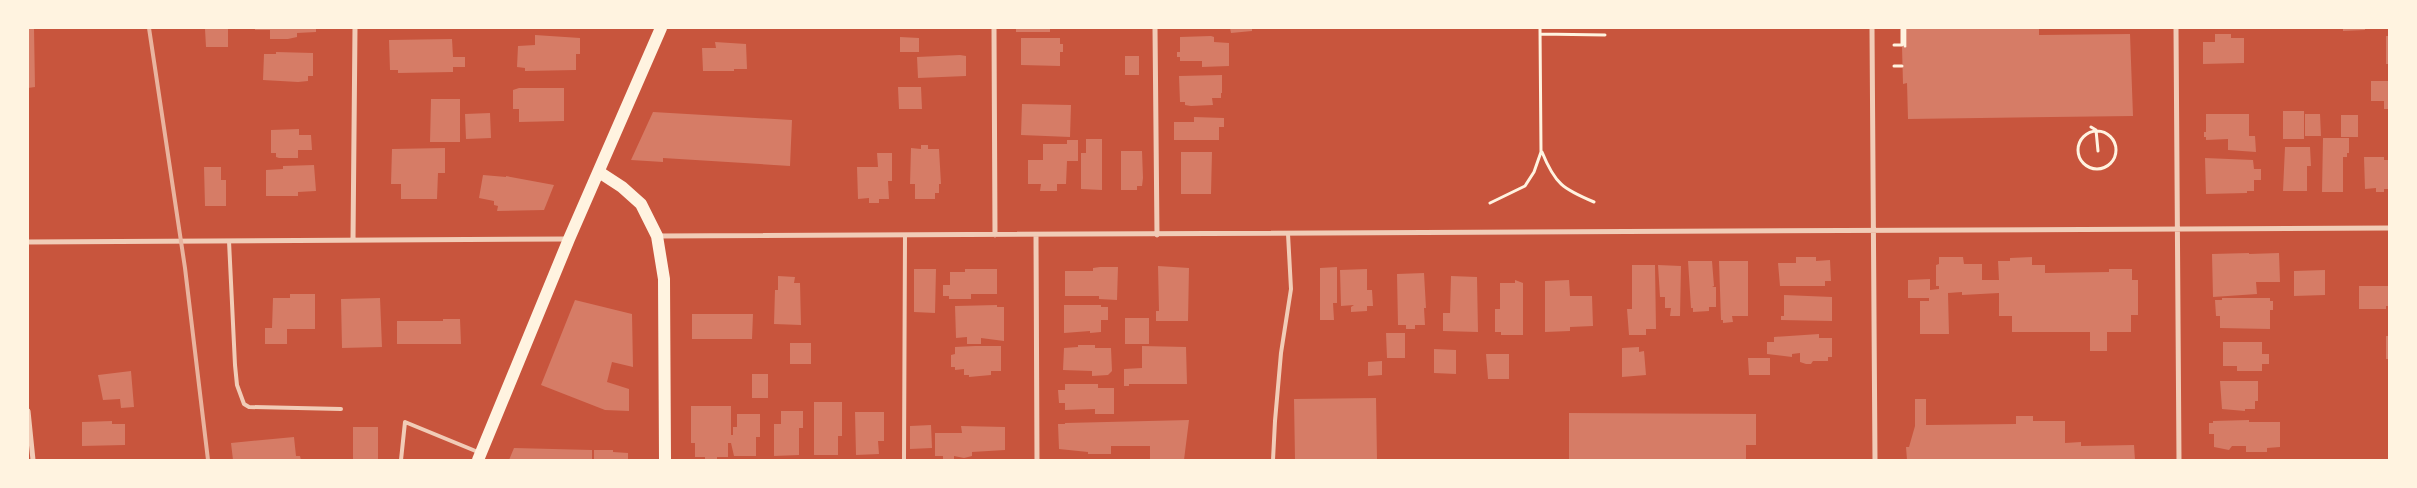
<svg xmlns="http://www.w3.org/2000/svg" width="2417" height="488" font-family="'Alegreya Sans',sans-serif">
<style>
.building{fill:#d67c66}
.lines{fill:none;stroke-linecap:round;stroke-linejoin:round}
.path{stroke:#fff3e0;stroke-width:3}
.service{stroke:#f1ccb7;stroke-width:4}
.minor{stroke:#f1ccb7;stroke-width:5}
.primary{stroke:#fff3e0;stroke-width:12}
.rail{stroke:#e9b49f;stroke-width:4}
</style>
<rect width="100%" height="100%" fill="#c8553d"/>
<!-- building -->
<path class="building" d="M28,28H34L35,87L28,88Z
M255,28H316V32L297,33V37L288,39H270V30H255Z
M1016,28H1050V32H1016Z
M1230,28H1252V31L1231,33Z
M1907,28H2039V35L2130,34L2133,116L1908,119L1907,83L1903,84L1902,47L1907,46Z
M2343,28H2365V30L2343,31Z
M205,29H228V47H206Z
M2215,34H2231V38H2244V63L2203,64V42H2215Z
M535,35L580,38V54H576V70L525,71V68L517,67L518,46L535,45Z
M1211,36L1214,37V42L1229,43V66L1202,67V61H1180V57H1177V52H1180V37Z
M2386,36H2390V64H2386Z
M900,37L919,38V52H900Z
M1021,38H1060V44H1063V52H1060V66L1021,65Z
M452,39L453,57H465V67H453V72L398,73V70H390L389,40Z
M715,42L746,44L747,69H734V71H703L702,48H716Z
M276,52L313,53V76H308V81L298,82L263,80L264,54H276Z
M960,55L966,56V76L918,78L917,57Z
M1125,56H1139V75H1125Z
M1222,75V93H1221V98H1212L1213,105L1191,106L1185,105V102H1180L1179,76Z
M2371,81H2390V109H2384V101H2371Z
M898,87H921L922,109H899Z
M519,88H564V121L519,122V109H513V90Z
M431,99H460V142H430Z
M1022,104L1071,105L1070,137L1021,135Z
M2283,111H2304V139H2283Z
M653,112L792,120L790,166L663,158V162L631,160Z
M490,113L491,138L466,139L465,114Z
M2206,114H2249V136H2255L2256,152L2228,150V139L2206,140V137H2204V132H2206Z
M2305,114H2320L2321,136H2305Z
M2341,115H2358V137H2341Z
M1194,117L1224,118V127H1219V140H1174V122H1194Z
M299,129V135H311L312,150H298V158H279L276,157V153H271V130Z
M2323,138H2349V153H2347V157H2343V192H2322Z
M1086,139H1102V190L1081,189V153H1086Z
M1067,140H1078V161H1067L1066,184H1057V191H1040L1041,184H1028V160H1043V144H1067V151Z
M921,145H928V149H939L941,184H939V193H935V199H915V184H910L911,148L921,149Z
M2285,147H2310L2311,166H2307V191H2283Z
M445,148V173H438L437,199H401V184H391L392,149Z
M1121,151H1142L1143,178L1142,186H1137V190H1121Z
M1181,152H1212L1211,194H1181Z
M877,153H892V181H888L889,199H879V203H869V198L858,199L857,167H878Z
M2364,157H2384V160H2390V189H2384V192H2376V188L2365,189Z
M2205,158L2253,160L2254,169H2261V180H2254V191H2247V193L2206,194Z
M314,165L316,191L298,192V196H266V170L283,169V166Z
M204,167H221V180H226V206H205Z
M483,175L506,177V176L554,185L544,210L497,211L498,206L494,205V201L479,198Z
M2249,253V254L2279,253L2280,282H2256L2257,294L2213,297L2212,254Z
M1796,257H1816V261L1830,260L1831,281H1825V286H1780L1778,263H1796Z
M1939,257H1963L1964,264H1982V280H1999L1998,261H2010V258L2032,257V265H2045V273L2109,272V269H2132V280H2138V315H2131V332H2107V351H2090V332H2012V316H1999V293L1962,295V292L1948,293L1949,334H1920V301H1929V298H1908V280L1930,279V290L1939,289V286H1936V265L1939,264Z
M1688,261H1712L1714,286L1712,287H1716V307H1709V311L1693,312V308H1691Z
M1719,261H1748V316H1732L1733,322L1723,323V320H1721Z
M1632,265H1655L1656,329H1646V335H1629L1627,309H1632Z
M1658,265L1681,266L1680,316H1670L1671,308H1665V297H1660Z
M1158,266L1189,268L1188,321H1156V311H1159Z
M1100,267H1118L1117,300L1099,299V296H1065V271H1093V268Z
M1337,267V303H1333L1334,320H1320V268Z
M914,269H936L935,313L914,312Z
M965,269H997V294H971V299H949V296H943V285H950V272H965Z
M1367,269V290H1372L1373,306H1367V311L1351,312V307L1354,305L1341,306L1340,270Z
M2325,270V295L2294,296V271Z
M1424,273L1426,308H1424L1425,325H1415V329H1406V325H1398L1397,274Z
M778,276L795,277L794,283H800L801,325L774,324L775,290H778Z
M1451,276L1477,277L1478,332L1443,331V313H1450Z
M1515,280L1523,283V335H1501V332H1495V309H1500V283H1515Z
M1569,280L1570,296H1592L1593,326L1570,327V331L1545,332V281Z
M2359,286H2390V306H2386V309H2359Z
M290,294H315V329H287V344H265V328H272L273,298H290Z
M1784,295L1832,297V321L1781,320V316H1784Z
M380,298L382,347L342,348L341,299Z
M2222,298H2270V301H2273V310H2270V329L2220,328V316H2216L2215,300H2222Z
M575,300L632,314L633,367L612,362L607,382L629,389V411L605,410L541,385Z
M997,305V307H1004V341L981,338V344H967V337L956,338L955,306Z
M1064,305H1101V307H1108V320H1101V332L1090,333V331L1064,333Z
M692,314H753L752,339H692Z
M1125,318H1149V344H1125Z
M443,319H460L461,344H397V321H443Z
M1386,333H1405V358H1387Z
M1819,334V338H1832V357H1828V361H1813L1811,364H1806L1800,362V353L1792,354V357L1767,354V342H1774V337Z
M2386,336H2390V359H2386Z
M2223,342H2262V354H2269V364H2262V371H2237V366H2223Z
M790,343H811V364H790Z
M1078,345H1095V348H1111L1112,371L1108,375L1092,376V371L1063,370L1064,348L1078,347Z
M975,346H1001V371H991V375L969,377V375H964V369L955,370V367H951V355L955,354V347Z
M1142,346L1186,347L1187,384H1129V386H1124V369L1142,368Z
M1639,347V352L1644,351L1646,375L1622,377V348Z
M1434,349L1456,350V374L1434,373Z
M1486,354H1509V379H1488Z
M1748,358H1770V375H1749Z
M1382,361V375L1368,376V362Z
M131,371L134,407L121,408L120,399L103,400L98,375Z
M752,374H768V398H752Z
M2220,381H2258V401H2255V409H2245V411L2222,409Z
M1065,384H1098V388H1114V414H1095V409L1065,410V403H1059L1058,390H1065Z
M1376,398L1377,460H1295L1294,399Z
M1915,399H1926V425L2016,424V416H2033V421H2065V443L2081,442V446L2134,445L2135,460H1907L1906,447H1909L1915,426Z
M814,402H842V436H838V455H814Z
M691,406H731V435H733V427H737V414H760V437H756V456H734L731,443H728V457H717V460H705V457H695V443H691Z
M781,411H803V428H799V455L774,456V424H781Z
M855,412H884V441H878L879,454L856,455Z
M1569,413L1756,414V445H1746V460H1569Z
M1189,420L1184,460H1150V446H1111V454H1088V452L1059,449L1058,424H1065V423Z
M2249,420V422H2280V447L2267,448V452H2246V446H2232L2229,450L2214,447V434H2209V423H2213V421Z
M112,421V424H125V445L82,446V422Z
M931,425L932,448L910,449V426Z
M961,426L1005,427V450L972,452V456L964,458L954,456V460H943V456H935V433H962Z
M353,427H378V460H353Z
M294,437L296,456H300L301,460H233L231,443Z
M514,448L592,450V460H509Z
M594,450H613V452L628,453V460H594Z"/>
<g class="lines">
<!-- path -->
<path class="path" d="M1905,28V46
M1540,34L1605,35
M1894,45H1902V28
M1894,66H1902
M2091,127L2096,130L2098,151
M2078 150a19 19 0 1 1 38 0a19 19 0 1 1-38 0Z
M1542,152C1555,184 1563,189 1594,202
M1490,203L1525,186L1534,172L1541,152L1540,28"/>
<!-- service -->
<path class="service" d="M229,241L235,365L237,385L244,404L249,407L341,409
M401,460L405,422L478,452
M904,460L905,235
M1273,460L1275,421L1281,353L1291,289L1288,234"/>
<!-- minor -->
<path class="minor" d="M994,28L995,235
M1155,28L1157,235
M1872,28L1875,460
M2176,28L2179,460
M1036,235L1037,460
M658,236L2390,228
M353,240L355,28
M28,242L568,239
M28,411L33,460"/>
<!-- primary -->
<path class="primary" d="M599,172L622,187L641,204L657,236L664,279L665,460
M478,460L569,239L661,28"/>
<!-- rail -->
<path class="rail" d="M149,28L185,268L208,460"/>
</g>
<!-- border -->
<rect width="2417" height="488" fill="none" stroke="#fff3e0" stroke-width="58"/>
</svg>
